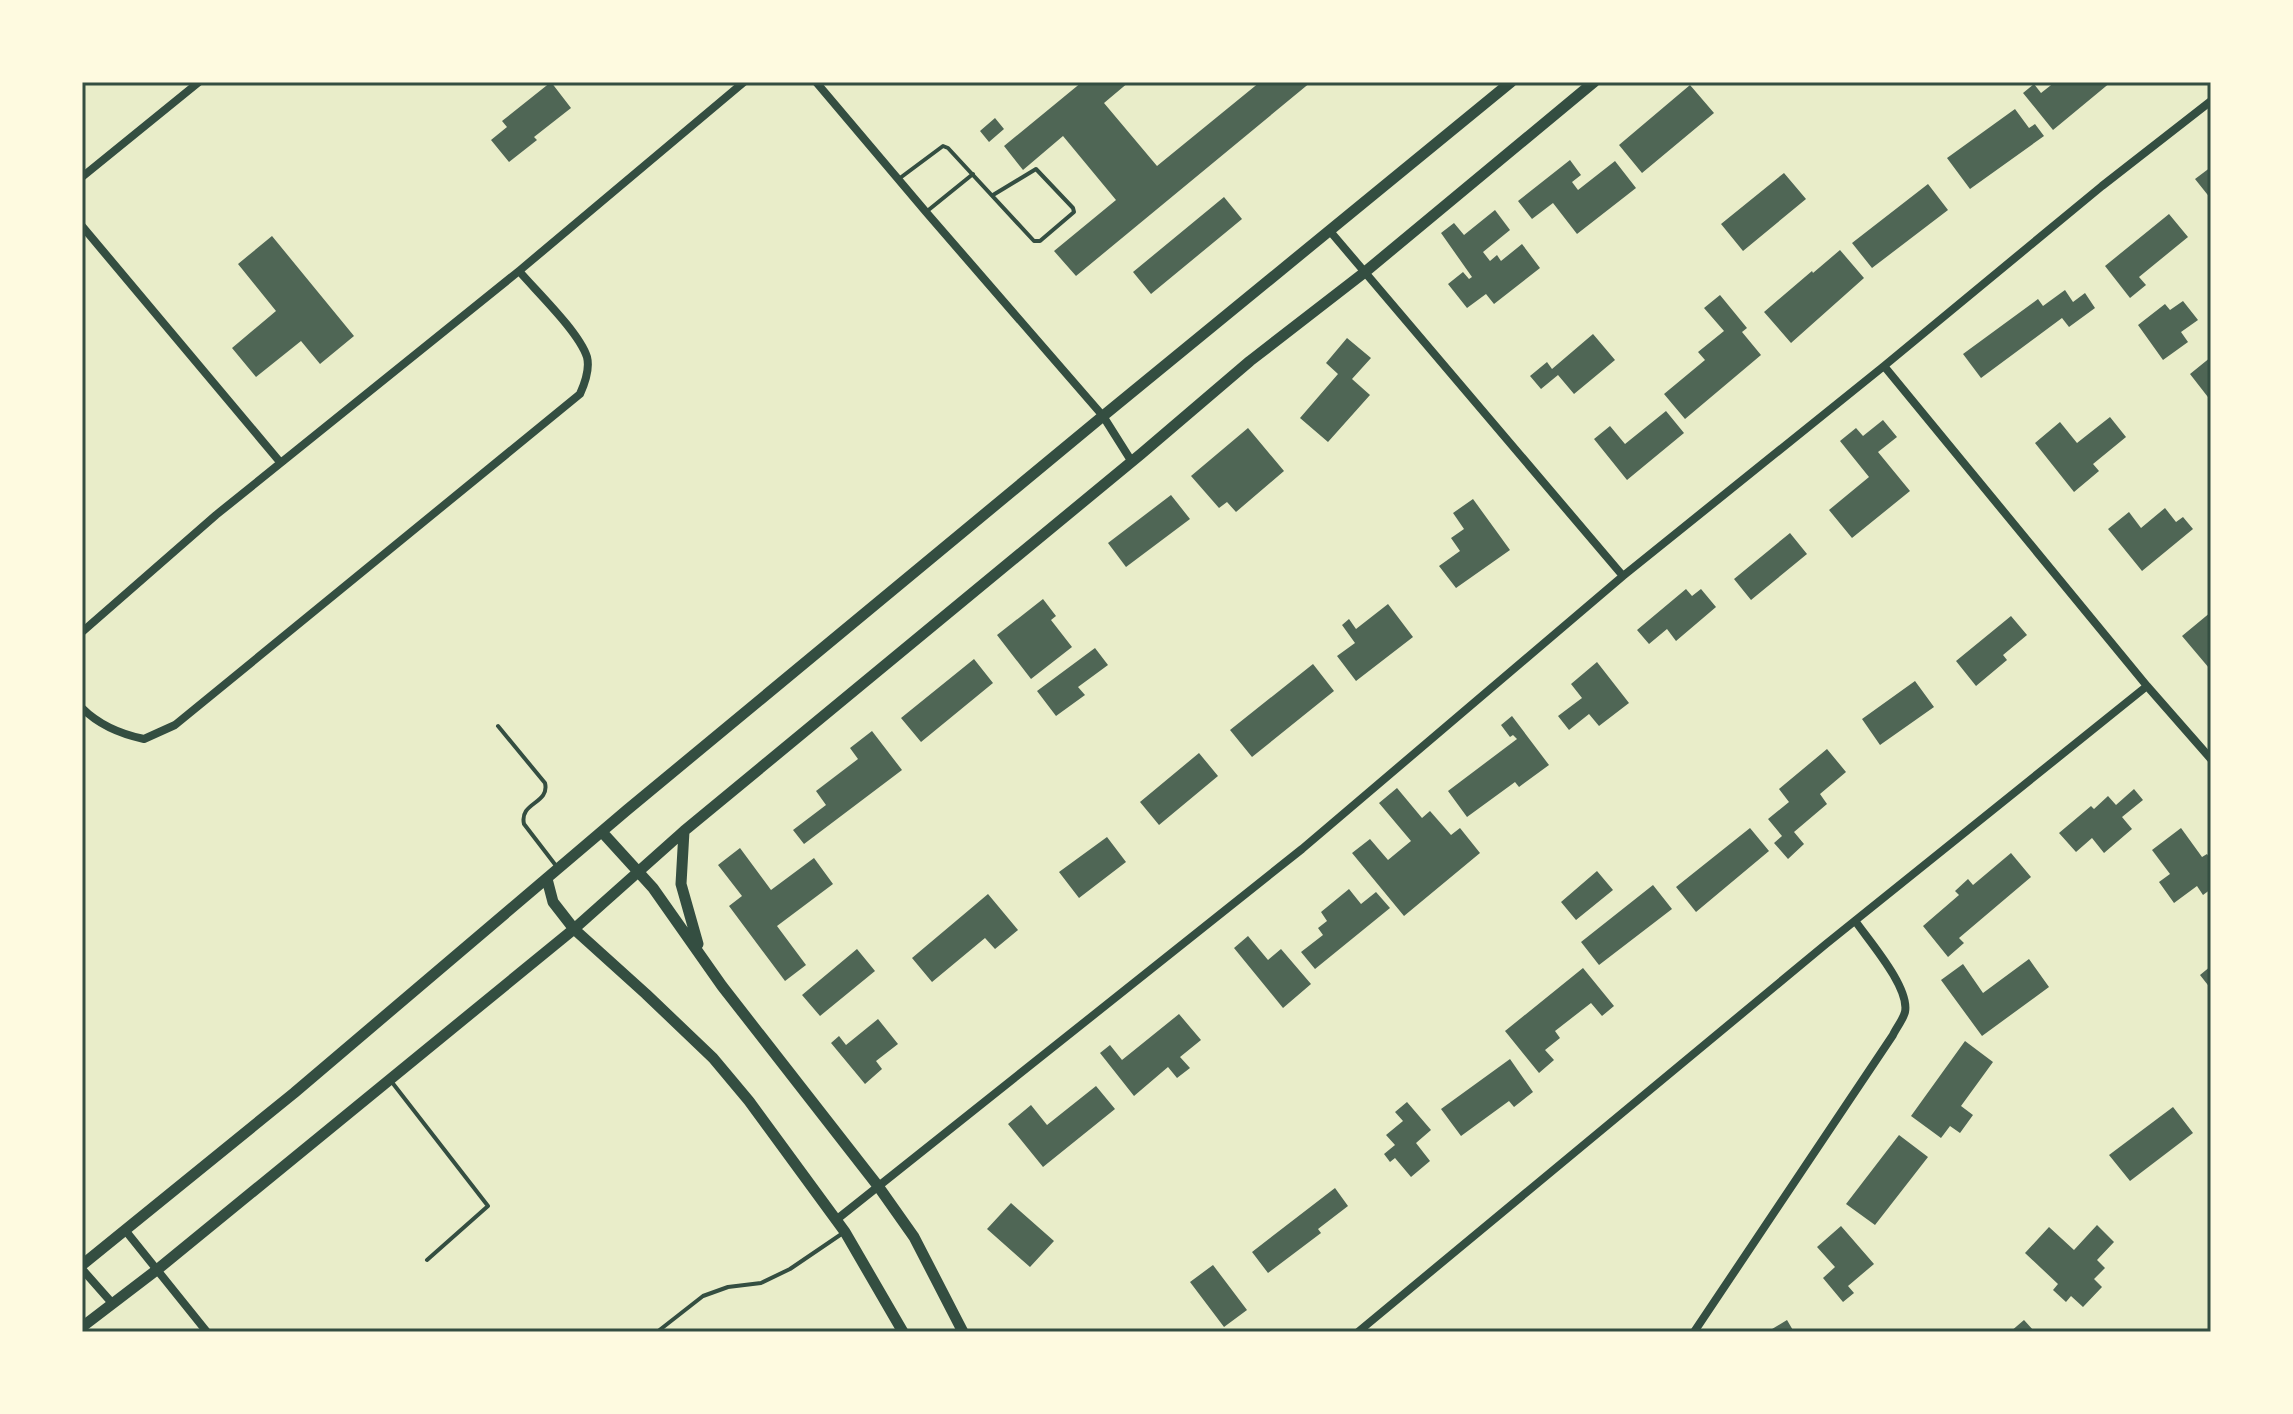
<svg xmlns="http://www.w3.org/2000/svg" width="2293" height="1414" font-family="Lato,sans-serif">
<style>
.building{fill:#4f6655}
.lines{fill:none;stroke-linecap:round;stroke-linejoin:round}
.service{stroke:#344e41;stroke-width:4}
.minor{stroke:#344e41;stroke-width:8}
.tertiary{stroke:#344e41;stroke-width:11}
.neatline{fill:none;stroke:#344e41;stroke-width:3}
</style>
<rect width="100%" height="100%" fill="#e9edc9"/>
<!-- building -->
<path class="building" d="M551,82L571,108L534,137L537,140L509,162L491,140L507,127L502,121Z
M1082,82H1129L1104,103L1157,166L1260,82H1311L1076,276L1054,251L1116,200L1063,136L1023,170L1004,146Z
M2055,82H2111L2053,130L2023,93L2034,84L2041,93Z
M1690,85L1714,113L1642,173L1619,145Z
M2015,109L2029,128L2035,124L2044,136L1970,189L1947,158Z
M995,118L1004,129L989,142L980,131Z
M1570,160L1581,175L1572,182L1578,190L1615,161L1636,188L1577,234L1553,203L1532,219L1518,201Z
M2211,167V199L2195,179Z
M1784,173L1806,199L1743,251L1721,224Z
M1928,184L1948,210L1872,268L1852,243Z
M1224,197L1242,219L1151,294L1133,272Z
M1495,210L1510,230L1483,252L1490,261L1497,255L1501,261L1522,244L1540,268L1494,304L1486,294L1467,308L1448,284L1463,272L1469,279L1472,277L1441,233L1454,223L1464,235Z
M2169,214L2188,237L2139,277L2146,285L2130,298L2105,266Z
M272,236L354,336L320,364L301,341L256,377L232,348L276,311L238,264Z
M1840,250L1864,278L1791,343L1764,312L1812,271L1813,273Z
M2065,290L2073,302L2085,293L2095,308L2069,327L2062,318L1981,378L1963,354L2038,299L2043,306Z
M1720,295L1747,328L1742,332L1761,355L1685,419L1664,394L1705,360L1698,352L1724,331L1704,308Z
M2183,301L2198,320L2181,332L2188,342L2163,360L2138,325L2165,304L2170,310Z
M1593,334L1615,360L1574,394L1558,375L1541,389L1530,376L1547,362L1552,369Z
M1347,338L1371,358L1352,379L1370,395L1328,442L1300,418L1338,374L1326,363Z
M2211,357V401L2190,374Z
M1666,411L1684,433L1627,480L1594,439L1610,426L1625,444Z
M2110,417L2126,437L2093,464L2099,471L2074,492L2035,443L2060,422L2077,443Z
M1883,420L1897,437L1878,452L1910,491L1852,538L1829,510L1869,477L1840,441L1856,428L1863,436Z
M1248,428L1284,471L1236,512L1227,502L1219,508L1191,476Z
M1171,495L1190,519L1126,567L1108,543Z
M1473,499L1510,550L1456,588L1439,566L1460,551L1451,538L1464,529L1453,513Z
M2165,508L2176,522L2183,517L2193,529L2142,571L2108,529L2129,512L2141,528Z
M1790,533L1807,554L1751,600L1734,579Z
M1686,589L1692,596L1701,589L1716,607L1676,641L1667,629L1649,644L1637,630Z
M1043,599L1056,616L1051,620L1072,647L1031,679L997,635Z
M1388,604L1413,637L1356,681L1337,656L1355,643L1342,625L1349,619L1356,629Z
M2211,612V666L2209,668L2182,636Z
M2011,616L2027,635L2003,655L2007,660L1976,686L1956,661Z
M1095,648L1108,665L1078,687L1085,695L1056,716L1037,691Z
M974,659L993,683L921,742L901,718Z
M1597,662L1629,703L1599,726L1589,714L1569,730L1558,716L1582,698L1571,684Z
M1313,664L1334,691L1252,757L1230,730Z
M1915,681L1934,707L1880,745L1862,719Z
M1512,716L1549,765L1519,787L1515,782L1467,817L1448,791L1517,739L1513,735L1510,737L1501,725Z
M872,731L902,770L804,844L793,830L826,805L816,791L858,759L850,748Z
M1827,749L1846,772L1820,794L1827,804L1794,832L1804,844L1788,859L1774,843L1782,836L1768,819L1789,802L1779,789Z
M1199,753L1218,776L1159,825L1140,802Z
M1397,788L1422,818L1430,811L1451,835L1460,828L1480,853L1404,916L1352,853L1370,839L1388,860L1411,841L1379,803Z
M2134,789L2143,800L2122,817L2132,829L2104,853L2092,838L2076,852L2059,833L2091,806L2094,809L2108,796L2116,805Z
M1750,828L1769,851L1696,912L1676,887Z
M2181,828L2202,857L2207,854L2211,860V889L2203,895L2197,886L2174,903L2159,882L2170,874L2152,850Z
M1107,837L1126,862L1079,898L1059,872Z
M740,848L771,890L814,858L833,884L777,926L806,965L785,981L729,906L742,896L718,865Z
M2011,853L2031,877L1959,938L1964,943L1948,957L1923,926L1959,895L1955,891L1968,879L1973,885Z
M1597,871L1613,890L1576,920L1561,902Z
M1653,885L1672,909L1599,965L1581,942Z
M1349,889L1361,904L1376,892L1390,908L1315,969L1301,952L1323,935L1318,928L1327,921L1321,912Z
M988,894L1018,930L995,949L985,938L932,982L912,958Z
M1248,936L1268,960L1281,949L1311,984L1283,1008L1234,948Z
M857,949L875,971L820,1016L802,995Z
M2029,959L2049,987L1982,1036L1941,980L1963,964L1983,993Z
M2211,966V989L2200,975Z
M1583,968L1614,1006L1602,1016L1591,1003L1555,1031L1560,1038L1545,1050L1554,1060L1539,1073L1505,1031Z
M1179,1014L1201,1040L1180,1057L1190,1068L1177,1078L1168,1067L1134,1096L1100,1053L1110,1045L1122,1060Z
M878,1019L898,1044L876,1061L882,1069L865,1084L831,1043L839,1036L846,1045Z
M1965,1041L1993,1062L1961,1106L1973,1115L1960,1133L1950,1126L1941,1138L1911,1116Z
M1510,1059L1533,1092L1514,1107L1509,1101L1461,1136L1441,1109Z
M1096,1086L1115,1109L1043,1167L1008,1124L1031,1105L1047,1125Z
M1407,1102L1431,1130L1416,1143L1430,1161L1411,1177L1395,1158L1390,1162L1384,1154L1395,1145L1386,1135L1403,1121L1395,1112Z
M2173,1107L2193,1133L2130,1181L2109,1155Z
M1899,1135L1928,1157L1875,1225L1846,1204Z
M1335,1188L1348,1206L1318,1229L1321,1233L1268,1273L1252,1252Z
M1011,1203L1054,1241L1030,1267L987,1229Z
M2097,1225L2114,1242L2097,1260L2105,1268L2094,1279L2102,1287L2083,1307L2071,1296L2066,1302L2053,1290L2058,1284L2025,1253L2049,1227L2074,1250Z
M1841,1226L1874,1264L1848,1286L1854,1293L1843,1302L1823,1278L1835,1267L1817,1247Z
M1213,1265L1247,1310L1224,1327L1190,1282Z
M1787,1320L1794,1332H1767Z
M2024,1320L2035,1332H2010Z"/>
<g class="lines">
<!-- service -->
<path class="service" d="M900,178L943,146L948,148L1034,241H1040L1074,212L1073,208L1036,169L993,195
M926,212L973,174
M498,726L545,783C550,804 519,802 524,824L557,867
M391,1081L488,1206L427,1260
M657,1332L703,1296L728,1287L761,1283L790,1269L843,1233"/>
<!-- minor -->
<path class="minor" d="M816,82L926,212L1103,416L1132,462
M82,177L199,82
M82,226L280,462
M1329,230L1623,576
M1884,366L2147,686L2211,759
M82,632L216,515L519,271L744,82
M82,708C99,725 120,734 144,739L175,725L580,394C585,383 590,369 587,357C579,332 537,292 519,271
M836,1220L1302,849L1623,576L1884,366L2102,186L2211,101
M125,1230L207,1332
M82,1269L112,1303
M1358,1332L1826,944L2147,686
M1694,1332L1893,1035C1896,1028 1903,1020 1905,1012C1910,988 1870,942 1856,922"/>
<!-- tertiary -->
<path class="tertiary" d="M684,831L681,884L698,944
M602,832L653,888L722,986L878,1186L914,1237L963,1332
M547,879L553,902L574,929L646,994L713,1058L749,1101L845,1232L903,1332
M82,1265L294,1093L627,810L1103,416L1511,82
M82,1327L158,1269L574,929L684,831L1141,454L1250,361L1365,272L1594,82"/>
</g>
<!-- border -->
<rect width="2293" height="1414" fill="none" stroke="#fefae0" stroke-width="168"/>
<rect x="84" y="84" width="2125" height="1246" class="neatline"/>
</svg>
